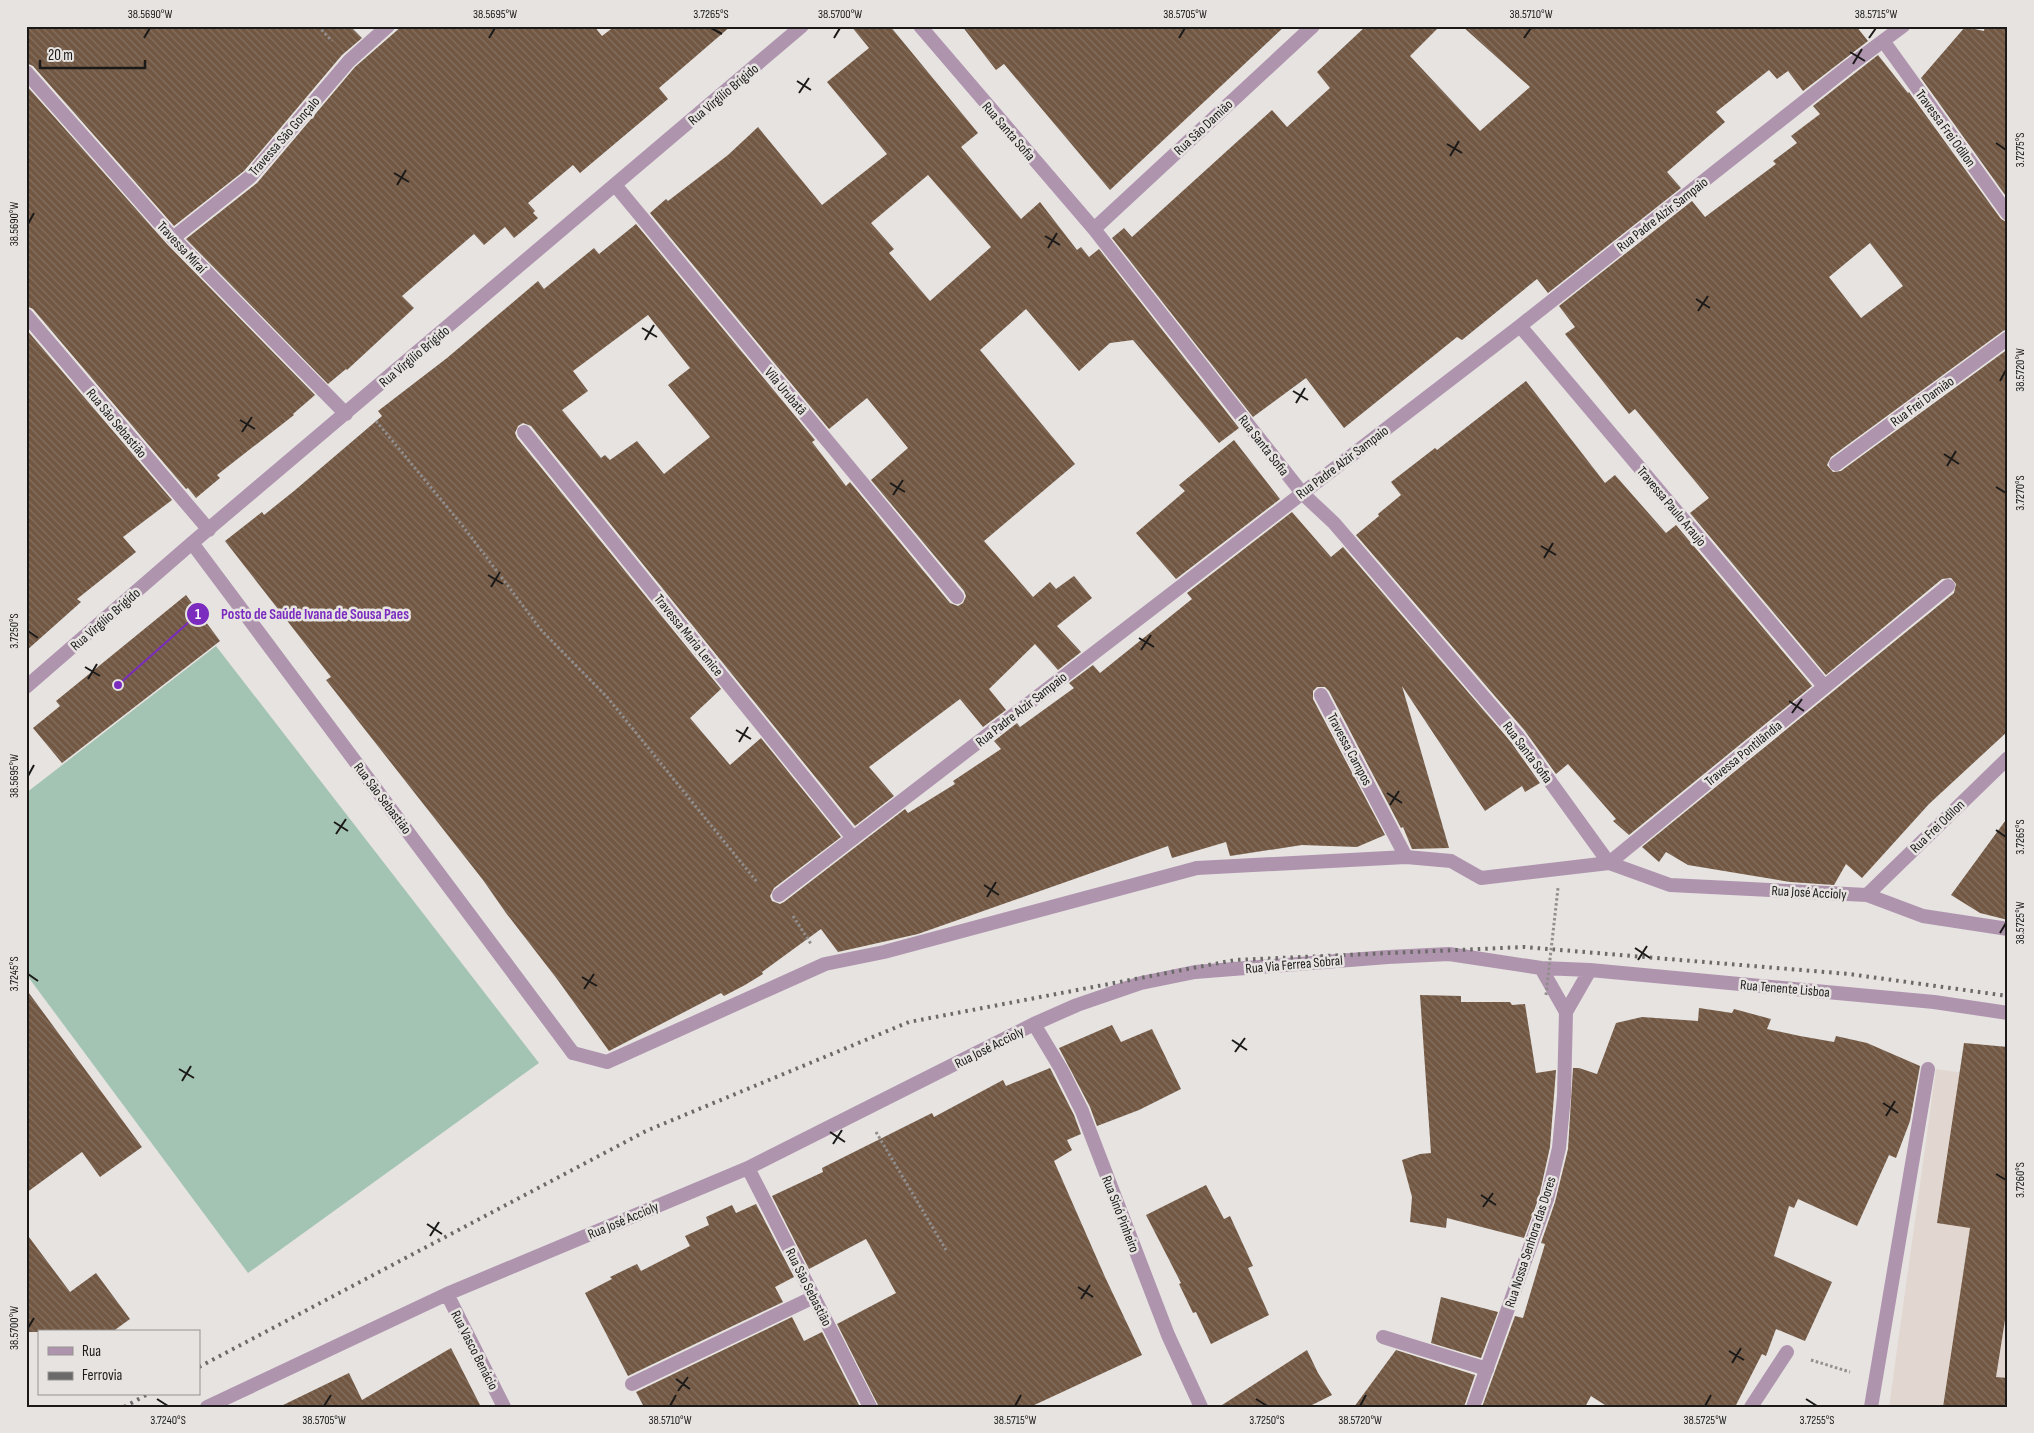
<svg xmlns="http://www.w3.org/2000/svg" width="2034" height="1433" font-family="'Sofia Sans Condensed',sans-serif">
<style>
.built{fill:#e1d7d0}
.grass{fill:#a4c4b3}
.building{fill:url(#building-back-hatch);fill-rule:evenodd}
.lines{fill:none;stroke-linecap:round;stroke-linejoin:round}
.path{stroke:#918e8d;stroke-width:3;stroke-dasharray:2.5 2.5;stroke-linecap:butt}
.service{stroke:#af94ae;stroke-width:14}
.minor{stroke:#af94ae;stroke-width:14}
.rail{stroke:#6c6a69;stroke-width:4;stroke-dasharray:2.5 5;stroke-linecap:butt}
.path-bridge{stroke:#918e8d;stroke-width:3;stroke-dasharray:2.5 2.5;stroke-linecap:butt}
.ticks{fill:none;stroke:#1b1a19;stroke-width:2}
.labels{text-anchor:middle;stroke-width:5;stroke-linejoin:round;paint-order:stroke}
.street-label{font-size:14px;fill:#1b1a19;stroke:#e6e3e1}
.leader{fill:none;stroke:#7b2cbf;stroke-width:2}
.callout-dot{fill:#7b2cbf;stroke:#e6e3e1;stroke-width:2}
.mark-label{font-size:15px;text-anchor:middle;font-weight:bold;fill:#fff}
.callout-label{font-size:15px;text-anchor:middle;font-weight:bold;fill:#7b2cbf;stroke:#e6e3e1;stroke-width:5;stroke-linejoin:round;paint-order:stroke}
.neatline{fill:none;stroke:#1b1a19;stroke-width:2}
.ticks-label{font-size:12px;text-anchor:middle;fill:#1b1a19}
</style>
<defs>
<pattern id="building-back-hatch" width="6" height="6" patternUnits="userSpaceOnUse" patternTransform="scale(1.25)"><rect width="6" height="6" fill="#725843"/><path d="M-1 5l2 2M0 0l6 6M5-1l2 2" fill="none" stroke="#847061"/></pattern>
</defs>
<rect width="100%" height="100%" fill="#e6e3e1"/>
<!-- built -->
<path class="built" d="M1936,1069L2008,1079V1407H1889Z"/>
<!-- grass -->
<path class="grass" d="M216,646L539,1063L248,1273L26,974V793Z"/>
<!-- building -->
<path class="building" d="M26,26H350L362,38L342,55L244,171L174,226L33,66L26,63Z
M402,26H594L602,36L615,26H731L659,88L668,99L580,173L573,165L528,203L535,211L533,213L538,218L514,238L505,227L484,245L474,234L402,296L414,308L347,370L346,369L328,384L186,239L257,183L355,67Z
M851,26H890L978,133L961,147L1021,219L1040,202L1077,250L1081,247L1089,257L1099,249L1239,428L1219,443L1133,340L1110,343L1079,371L1026,309L980,350L1075,464L984,541L1033,597L1050,582L1056,589L1074,576L1092,598L1057,626L1081,652L1058,670L1035,644L989,689L1006,710L983,727L960,699L869,767L894,796L855,826L531,426L523,423L518,426L515,433L517,438L721,689L690,718L730,765L761,738L841,837L774,888L770,896L772,901L780,904L784,902L905,809L908,813L955,784L953,781L1001,749L994,741L1017,723L1020,727L1074,688L1069,683L1093,665L1100,673L1192,599L1187,593L1292,512L1331,557L1343,547L1511,742L1540,783L1525,792L1522,786L1485,811L1402,686L1449,848L1412,849L1403,827L1401,828L1329,691L1325,687H1317L1313,691V699L1385,835L1357,847L1302,845L1230,856L1226,842L1172,858L1168,846L918,934L838,952L821,929L762,972L763,974L745,985L724,996L721,993L609,1051L557,979L506,913L483,880L326,680L331,677L225,541L262,512L264,515L294,491L382,416L378,411L447,358L538,281L544,289L594,248L599,254L636,224L815,440L812,442L846,486L850,482L950,603L958,606L963,603L966,596L964,591L871,480L908,448L867,398L829,429L650,213L666,199L668,201L728,155L758,127L822,205L887,154L827,82L869,48ZM928,175L991,247L930,301L889,253L894,249L871,223ZM648,315L690,368L668,385L710,437L664,474L637,441L610,460L605,455L601,458L562,410L588,391L573,371Z
M962,26H1285L1110,190L1004,64L996,70Z
M1366,26H1440L1410,56L1480,131L1530,87L1462,26H1856L1868,41L1803,91L1788,71L1777,79L1769,70L1716,112L1725,122L1667,172L1681,188L1548,293L1537,279L1462,340L1457,337L1344,428L1306,378L1253,417L1112,238L1124,228L1132,237L1272,110L1287,127L1330,88L1317,72Z
M1985,26H2008V199L1921,78L1965,27L1984,31Z
M1878,55L1908,93L1909,92L2001,219L2008,223V329L2003,331L1831,457L1827,465L1833,472L1841,471L2008,349V731L1929,804L1862,878L1846,864L1834,885L1790,882L1688,865L1666,852L1659,862L1642,847L1954,593L1956,584L1951,578L1942,579L1826,675L1690,513L1709,498L1635,409L1629,414L1565,334L1575,327L1559,306L1692,201L1705,217L1776,164L1773,161L1797,143L1791,136L1820,114L1813,106ZM1870,243L1903,286L1861,318L1829,277Z
M26,85L167,244L315,395L293,414L294,415L217,475L220,478L196,498L188,488L186,489L33,309L26,306Z
M26,329L172,500L123,537L136,552L77,599L81,602L26,651Z
M1526,381L1605,483L1615,475L1666,533L1676,525L1812,686L1629,835L1613,821L1616,819L1568,764L1556,774L1525,731L1356,535L1379,516L1378,514L1401,495L1391,482L1435,448L1437,450Z
M1234,440L1280,499L1176,579L1136,533L1185,491L1179,485Z
M186,595L220,641L62,763L33,728L60,706L56,701Z
M2008,817V920L1980,913L1951,895Z
M26,989L142,1147L100,1177L82,1152L26,1193Z
M1420,995L1461,996V1002H1510L1512,1005L1525,1004L1536,1073L1556,1070L1550,1147L1539,1197L1524,1238L1447,1218L1446,1228L1410,1222L1412,1197L1402,1160L1420,1154L1431,1153Z
M1699,1008L1732,1013L1734,1009L1771,1019L1767,1029L1800,1036L1834,1042L1836,1036L1867,1043L1920,1066L1910,1121L1896,1158L1889,1155L1857,1226L1798,1199L1794,1208L1789,1206L1774,1256L1832,1282L1805,1341L1776,1329L1766,1356L1762,1354L1735,1407H1608L1591,1396L1585,1407H1482L1515,1316L1523,1318L1545,1244L1541,1243L1555,1202L1568,1149L1573,1068H1579L1597,1074L1616,1023L1642,1017L1698,1021Z
M1112,1025L1121,1042L1152,1029L1181,1089L1139,1110L1097,1126L1090,1107L1059,1048Z
M1964,1043L2008,1047V1301L1996,1377L2008,1378V1407H1943L1970,1228L1937,1223Z
M1050,1068L1074,1115L1081,1134L1067,1140L1072,1150L1054,1161L1105,1277L1142,1355L1030,1407H879L837,1324L896,1293L866,1239L809,1269L772,1196L823,1172L822,1168L932,1113L934,1117L1003,1080L1006,1086Z
M1206,1185L1224,1219L1230,1216L1253,1266L1248,1268L1269,1315L1211,1344L1196,1312L1193,1313L1179,1284L1181,1283L1146,1215Z
M756,1204L794,1277L775,1287L783,1302L628,1376L585,1293L612,1279L610,1277L637,1264L641,1271L690,1246L685,1236L709,1225L706,1217L732,1205L736,1213Z
M26,1233L70,1292L96,1273L130,1319L112,1332H26Z
M1441,1297L1498,1312L1481,1358L1431,1343Z
M792,1317L804,1341L822,1332L860,1407H644L636,1392Z
M451,1348L481,1407H279L349,1373L362,1400Z
M1307,1350L1318,1373L1332,1395L1308,1407H1219Z
M1396,1350L1475,1375L1464,1407H1354Z"/>
<g class="lines">
<!-- path -->
<path class="path" d="M318,26L332,41
M376,421L462,525L542,631L607,697L757,882
M793,916L811,944
M876,1132L946,1250
M1811,1360L1850,1372"/>
<!-- service -->
<path class="service" d="M615,185L957,597
M524,432L853,838
M1321,695L1406,857
M1609,863L1948,586
M573,1053L607,1062L825,964L884,952L1197,868
M1383,1337L1487,1369
M632,1384L814,1297"/>
<!-- minor -->
<path class="minor" d="M920,26L1094,229L1302,493L1334,523L1518,737L1609,863
M1884,42L2008,214
M26,72L173,238L346,414
M1094,229L1313,26
M173,238L250,177L349,61L388,26
M26,315L209,530
M1520,326L1824,686
M1836,464L2008,338
M192,543L573,1053
M26,687L192,543L802,26
M1197,868L1406,857L1451,861L1481,878L1609,863L1670,885L1867,895L1923,916L2008,929
M779,895L1520,326L1848,67L1903,26
M1867,895L2008,758
M1541,968L1566,1012
M1034,1024L1061,1069L1082,1111L1168,1335L1201,1407
M748,1168L870,1407
M447,1294L504,1407
M207,1407L447,1294L748,1168L1034,1024L1077,1005L1141,983L1195,972L1388,957L1449,954L1541,968L1590,970L1934,1002L2008,1013
M1473,1407L1547,1199L1559,1148L1564,1096L1566,1012L1590,970
M1751,1407L1787,1352
M1871,1407L1928,1069"/>
<!-- rail -->
<path class="rail" d="M199,1367L646,1131L909,1022L1235,960L1524,947L1849,974L2008,996
M124,1407L148,1394"/>
<!-- path-bridge -->
<path class="path-bridge" d="M1546,995L1558,888"/>
</g>
<!-- ticks -->
<path class="ticks" d="M711,28L722,34M144,38L150,28M489,38L495,28M834,38L840,28M1179,38L1185,28M1524,38L1531,28M1869,38L1876,28M1850,52L1865,61M1853,64L1862,49M797,81L811,90M799,93L809,78M1996,143L2006,150M1447,144L1462,153M1450,156L1459,141M394,173L409,182M397,185L406,170M28,224L34,213M1045,236L1060,245M1048,248L1057,233M1696,299L1710,308M1698,311L1708,296M642,328L657,337M645,340L654,325M2000,381L2006,370M1293,391L1308,400M1296,403L1305,388M240,420L255,429M242,432L252,417M1944,454L1959,464M1947,466L1956,451M890,483L905,492M1996,487L2006,493M893,495L903,480M1541,546L1556,555M1544,558L1553,543M488,575L503,584M491,587L500,572M28,631L38,638M1139,638L1154,647M1141,650L1151,635M85,667L100,676M88,679L97,664M1789,701L1804,711M1792,713L1802,699M736,730L751,739M739,742L748,727M28,776L34,765M1387,793L1402,803M1390,805L1399,791M334,822L348,831M1996,830L2006,837M336,834L346,819M984,885L999,895M987,897L996,882M2000,933L2006,923M1635,948L1650,958M1638,960L1647,946M28,974L38,981M582,977L597,986M584,989L594,974M1232,1040L1247,1050M1235,1052L1245,1038M179,1069L194,1078M182,1081L191,1066M1883,1103L1898,1113M1886,1116L1895,1101M830,1132L845,1142M833,1144L842,1130M1996,1174L2006,1180M1481,1195L1496,1205M1483,1207L1493,1193M427,1224L442,1234M430,1236L439,1222M1078,1287L1093,1297M1081,1299L1090,1285M28,1328L34,1318M1729,1351L1744,1360M1732,1363L1741,1348M676,1379L690,1389M678,1391L688,1377M157,1399L168,1406M1256,1399L1267,1406M1806,1399L1817,1406M324,1406L331,1395M670,1406L676,1395M1015,1406L1021,1395M1360,1406L1366,1395M1705,1406L1711,1395"/>
<g class="labels">
<!-- street labels -->
<g class="street-label">
<text transform="translate(723 94) rotate(-40)" y="5">Rua Virgílio Brígido</text>
<text transform="translate(1203 127) rotate(-43)" y="5">Rua São Damião</text>
<text transform="translate(1946 128) rotate(54)" y="5">Travessa Frei Odilon</text>
<text transform="translate(1009 131) rotate(49)" y="5">Rua Santa Sofia</text>
<text transform="translate(284 136) rotate(-49)" y="5">Travessa São Gonçalo</text>
<text transform="translate(1662 214) rotate(-38)" y="5">Rua Padre Alzir Sampaio</text>
<text transform="translate(182 247) rotate(47)" y="5">Travessa Miraí</text>
<text transform="translate(414 356) rotate(-40)" y="5">Rua Virgílio Brígido</text>
<text transform="translate(786 391) rotate(50)" y="5">Vila Urubatã</text>
<text transform="translate(1922 401) rotate(-36)" y="5">Rua Frei Damião</text>
<text transform="translate(117 423) rotate(50)" y="5">Rua São Sebastião</text>
<text transform="translate(1264 445) rotate(52)" y="5">Rua Santa Sofia</text>
<text transform="translate(1342 462) rotate(-37)" y="5">Rua Padre Alzir Sampaio</text>
<text transform="translate(1672 506) rotate(50)" y="5">Travessa Paulo Araujo</text>
<text transform="translate(105 619) rotate(-41)" y="5">Rua Virgílio Brígido</text>
<text transform="translate(689 635) rotate(51)" y="5">Travessa Maria Lenice</text>
<text transform="translate(1021 709) rotate(-38)" y="5">Rua Padre Alzir Sampaio</text>
<text transform="translate(1350 749) rotate(62)" y="5">Travessa Campos</text>
<text transform="translate(1528 752) rotate(53)" y="5">Rua Santa Sofia</text>
<text transform="translate(1743 753) rotate(-39)" y="5">Travessa Pontilândia</text>
<text transform="translate(383 798) rotate(53)" y="5">Rua São Sebastião</text>
<text transform="translate(1937 826) rotate(-44)" y="5">Rua Frei Odilon</text>
<text transform="translate(1809 892) rotate(3)" y="5">Rua José Accioly</text>
<text transform="translate(1294 964) rotate(-5)" y="5">Rua Via Ferrea Sobral</text>
<text transform="translate(1785 988) rotate(5)" y="5">Rua Tenente Lisboa</text>
<text transform="translate(989 1047) rotate(-27)" y="5">Rua José Accioly</text>
<text transform="translate(1121 1214) rotate(69)" y="5">Rua Sinó Pinheiro</text>
<text transform="translate(623 1220) rotate(-23)" y="5">Rua José Accioly</text>
<text transform="translate(1530 1242) rotate(-72)" y="5">Rua Nossa Senhora das Dores</text>
<text transform="translate(809 1287) rotate(63)" y="5">Rua São Sebastião</text>
<text transform="translate(475 1350) rotate(63)" y="5">Rua Vasco Benácio</text>
</g>
</g>
<!-- callouts -->
<path class="leader" d="M118 685L198 614"/>
<g class="callout-dot">
<circle cx="118" cy="685" r="5"/>
<circle cx="198" cy="614" r="12"/>
</g>
<g class="mark-label">
<text x="198" y="619">1</text>
</g>
<g class="callout-label">
<text x="315" y="619">Posto de Saúde Ivana de Sousa Paes</text>
</g>
<!-- border -->
<rect width="2034" height="1433" fill="none" stroke="#e6e3e1" stroke-width="55"/>
<!-- legend -->
<rect x="38" y="1330" width="162" height="65" fill="#e6e3e1" stroke="#959391"/>
<rect x="48" y="1347" width="25" height="8" fill="#af94ae" stroke="#959391"/>
<text x="82" y="1356" font-size="15" fill="#1b1a19">Rua</text>
<rect x="48" y="1372" width="25" height="8" fill="#6c6a69" stroke="#959391"/>
<text x="82" y="1380" font-size="15" fill="#1b1a19">Ferrovia</text>
<!-- scale -->
<path d="M40 60v8h105v-8" fill="none" stroke="#1b1a19" stroke-width="2.5"/>
<text x="48" y="60" font-size="15" fill="#1b1a19" stroke="#e6e3e1" stroke-width="4" paint-order="stroke">20 m</text>
<rect x="28" y="28" width="1978" height="1378" class="neatline"/>
<g class="ticks-label">
<text x="150" y="18">38.5690°W</text>
<text x="495" y="18">38.5695°W</text>
<text x="711" y="18">3.7265°S</text>
<text x="840" y="18">38.5700°W</text>
<text x="1185" y="18">38.5705°W</text>
<text x="1531" y="18">38.5710°W</text>
<text x="1876" y="18">38.5715°W</text>
<text transform="translate(2020 150) rotate(-90)" y="4">3.7275°S</text>
<text transform="translate(14 224) rotate(-90)" y="4">38.5690°W</text>
<text transform="translate(2020 370) rotate(-90)" y="4">38.5720°W</text>
<text transform="translate(2020 493) rotate(-90)" y="4">3.7270°S</text>
<text transform="translate(14 631) rotate(-90)" y="4">3.7250°S</text>
<text transform="translate(14 776) rotate(-90)" y="4">38.5695°W</text>
<text transform="translate(2020 837) rotate(-90)" y="4">3.7265°S</text>
<text transform="translate(2020 923) rotate(-90)" y="4">38.5725°W</text>
<text transform="translate(14 974) rotate(-90)" y="4">3.7245°S</text>
<text transform="translate(2020 1180) rotate(-90)" y="4">3.7260°S</text>
<text transform="translate(14 1328) rotate(-90)" y="4">38.5700°W</text>
<text x="168" y="1424">3.7240°S</text>
<text x="324" y="1424">38.5705°W</text>
<text x="670" y="1424">38.5710°W</text>
<text x="1015" y="1424">38.5715°W</text>
<text x="1267" y="1424">3.7250°S</text>
<text x="1360" y="1424">38.5720°W</text>
<text x="1705" y="1424">38.5725°W</text>
<text x="1817" y="1424">3.7255°S</text>
</g>
</svg>
